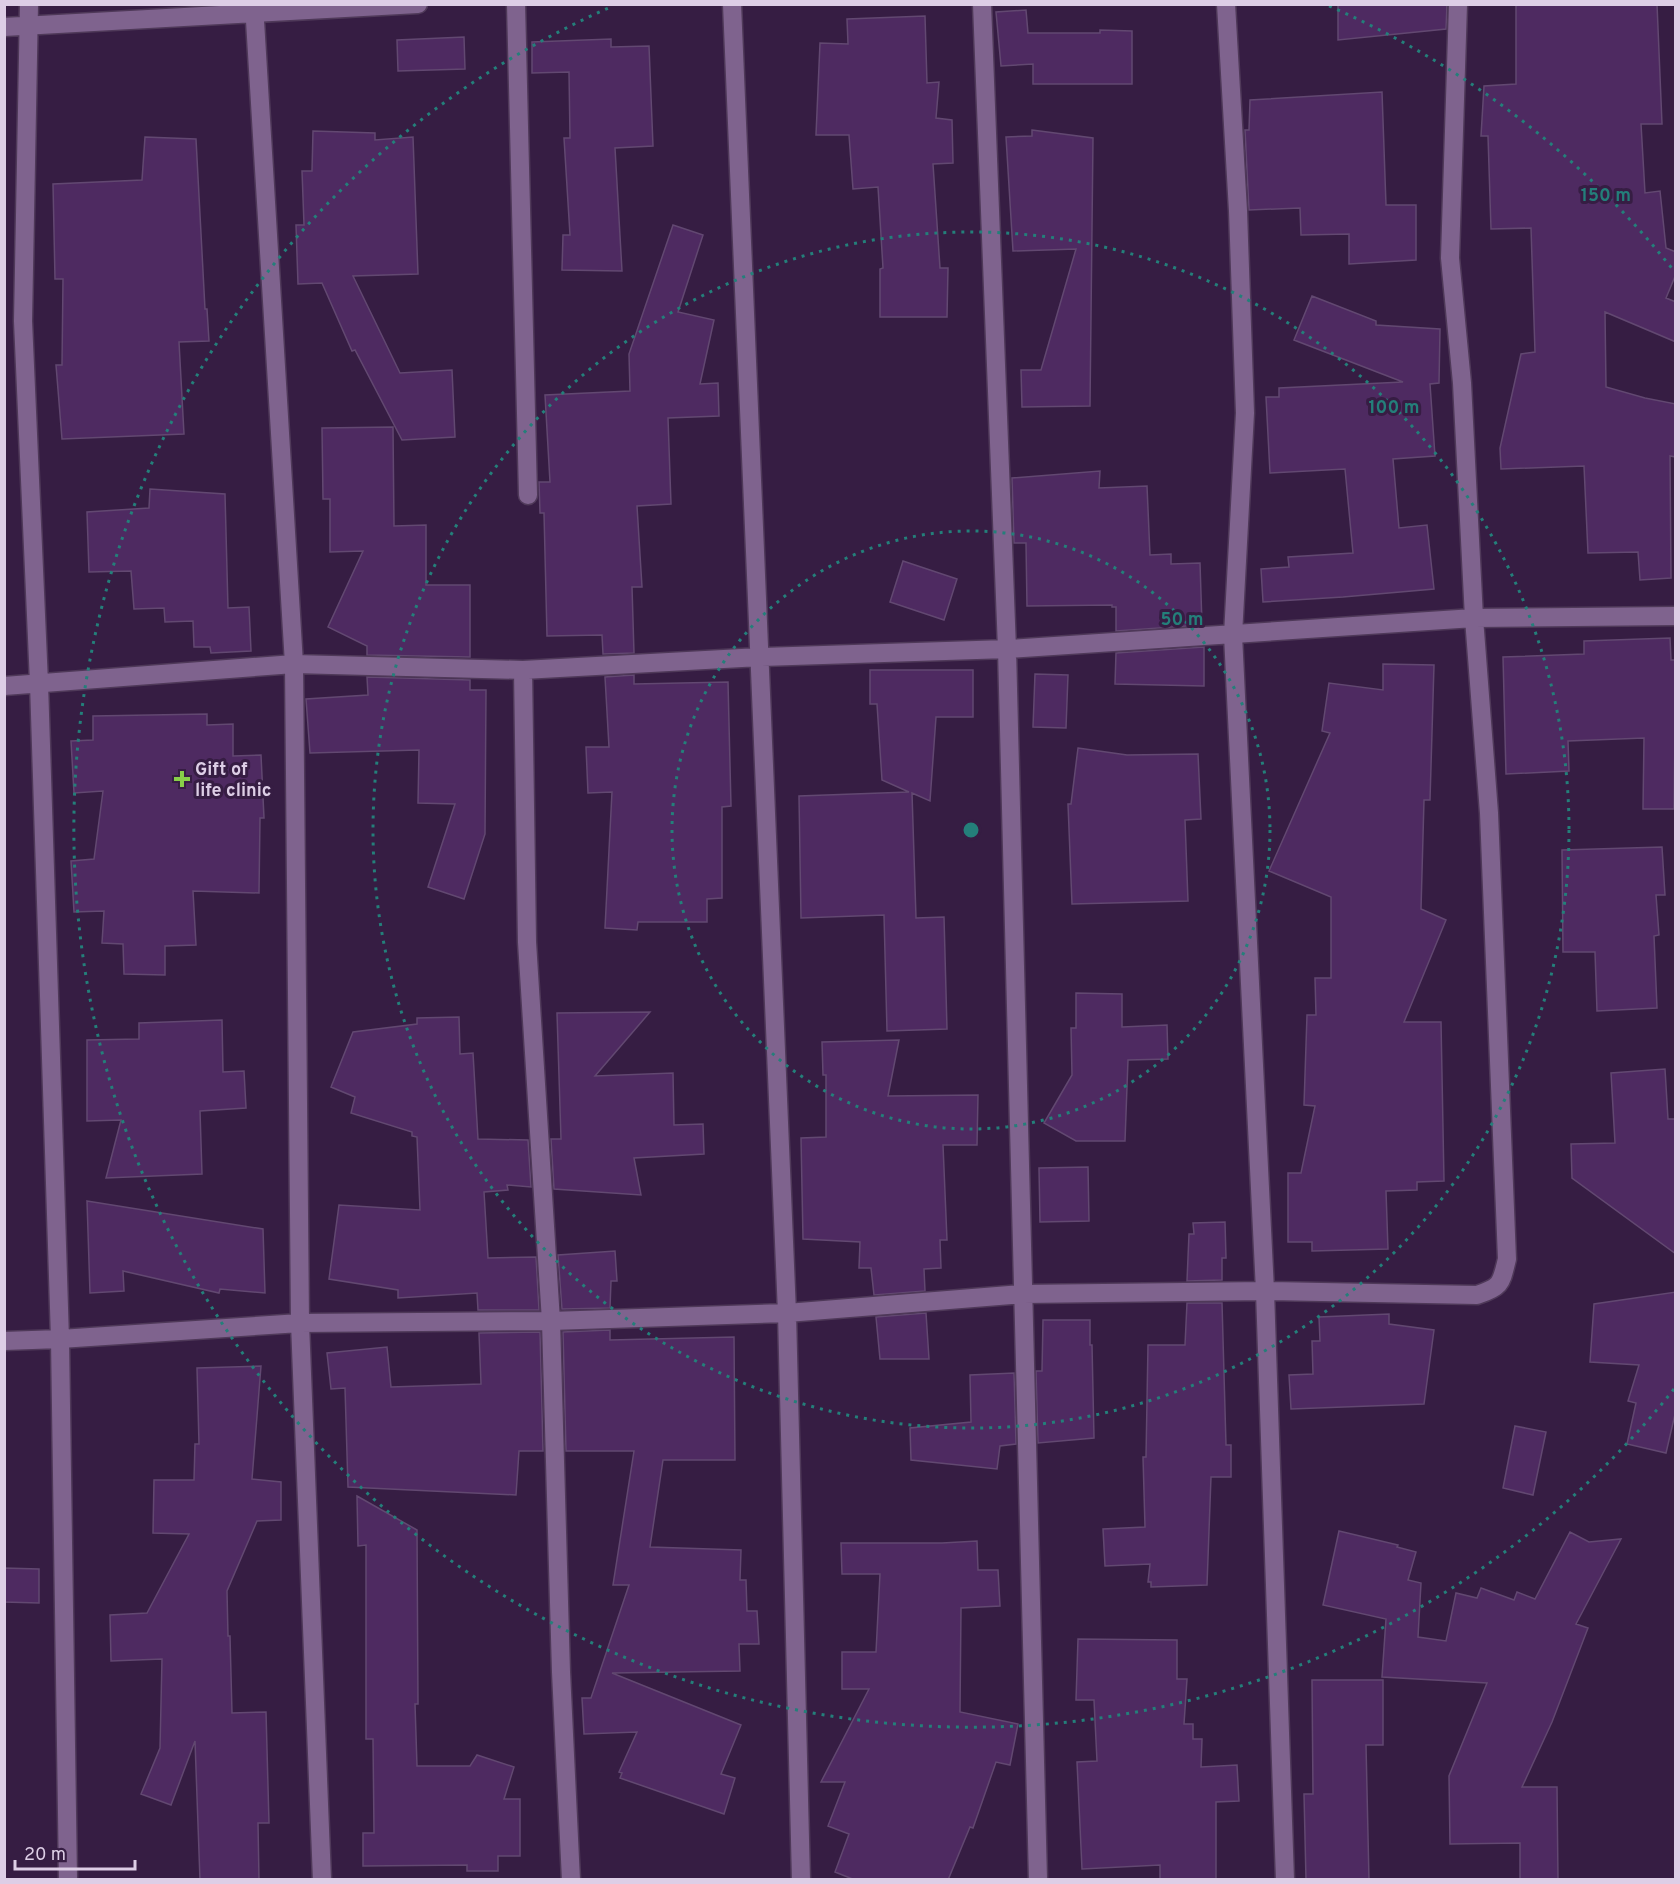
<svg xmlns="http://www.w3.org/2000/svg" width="1680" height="1884" font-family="Overpass,sans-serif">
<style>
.building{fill:#4e2a61;stroke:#624871;stroke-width:1.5}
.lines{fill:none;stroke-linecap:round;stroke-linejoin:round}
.street-casing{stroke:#4f3959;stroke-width:21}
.street{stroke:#7f638e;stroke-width:18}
.ring{fill:none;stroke:#247f7a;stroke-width:3;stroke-dasharray:3 6}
.poi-dot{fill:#88cf49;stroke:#361d43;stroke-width:2}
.labels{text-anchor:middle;stroke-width:6;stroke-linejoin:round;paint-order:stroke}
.poi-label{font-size:18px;font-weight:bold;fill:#ddcee6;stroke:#361d43;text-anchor:start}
.centre{fill:#247f7a;stroke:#361d43;stroke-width:3}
.ring-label{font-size:18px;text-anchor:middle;font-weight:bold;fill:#247f7a;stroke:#361d43;stroke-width:6;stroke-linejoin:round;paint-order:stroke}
</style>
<rect width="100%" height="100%" fill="#361d43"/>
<!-- building -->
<path class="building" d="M1338,4H1447L1446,29L1338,40Z
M1516,4H1657L1662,124H1641L1645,193L1660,191L1666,248L1676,252V274L1666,298L1676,302V342L1605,312L1606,387L1645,398L1676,404V457L1670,456L1671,578L1640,580L1638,552L1588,553L1584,466L1501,469L1500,448L1521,354L1535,352L1531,228L1491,229L1488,136H1481L1484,86L1516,84Z
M1026,10L1028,33H1100V30L1132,31V84H1033V64L1001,66L996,12Z
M925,16L927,83L939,82L936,118L952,120L953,163L933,164L940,268H948L947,317H880V269L883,268L878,187L853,189L849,135H816L820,43L848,44L847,19Z
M464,37L465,69L398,71L397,40Z
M611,39V47L649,46L653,146L615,148L622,271L562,270L563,235H570L564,138H570L569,72L532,73V42Z
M1382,92L1386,205H1416V260L1349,264V234L1301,235L1300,208L1249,210L1245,130H1249L1250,100Z
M1032,130L1093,138L1090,406L1022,407L1021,370H1041L1076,249L1013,251L1006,137L1032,136Z
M313,131L375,133V140L413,137L418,274L353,276L400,373L452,370L455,437L402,440L355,350L352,351L322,283L298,284L296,225H304L302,171H312Z
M145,137L196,139L205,309H207L209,341L179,342L184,434L62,439L56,365H62L63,279H55L53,184L142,180Z
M673,225L703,235L678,312L714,320L700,384L718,383L719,416L668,418L671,504L637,506L642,587H632L634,653L603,654L602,635L547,636L544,513H540L539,482H550L545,395L630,391L629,354Z
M1312,296L1376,321V325L1440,329L1439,383L1430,384L1435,456L1393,459L1399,528L1427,525L1434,589L1343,597L1263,602L1261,569L1289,567L1288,557L1353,553L1345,469L1270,473L1266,397H1279V388L1403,382L1294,340Z
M393,427L394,526L426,525V585H470V657L367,655V646L328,627L363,551L330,552V499H323L322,428Z
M1100,471L1099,488L1147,486L1150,555L1171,554V564L1200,563L1202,625L1116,631V607H1112V605L1027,606L1026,543H1014L1012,478Z
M150,489L225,494L228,608L249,607L251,651L211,653L210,647H194L193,621L165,622L164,608L134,609L131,571L89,572L87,512L149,508Z
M903,561L957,579L944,620L890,602Z
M1670,638L1671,660H1676L1674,809H1643L1644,738L1568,741L1569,771L1506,774L1503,657L1584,654V641Z
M1204,647V686L1115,684L1116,653Z
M1383,664L1434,665L1430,800H1424L1421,909L1446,920L1404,1022H1441L1444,1181L1417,1182V1190L1386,1191L1388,1249L1312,1251V1242H1288V1173H1301L1315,1106L1304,1105L1307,1015H1316L1315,978H1331V897L1269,871L1330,733L1322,731L1329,683L1383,690Z
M870,670H973V717H936L930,801L912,793L916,918L944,917L947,1029L887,1031L884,915L801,918L799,796L909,792L882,780L877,704H870Z
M1035,674L1068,675L1066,728L1033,727Z
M634,675V684L728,682L731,806L722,807V898L707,899V922H638L637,930L605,928L612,792L588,793L586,747H609L605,677Z
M367,677L470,680V690H486L485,834L464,899L428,887L455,804L418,803L419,750L310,753L306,699L368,695Z
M207,714V725L233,724V756L261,755L264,818H260L259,893L193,891L196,945L165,946V975L124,974L123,944L102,943L104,911L74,912L71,861L94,859L103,791L74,793L71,741L93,740V716Z
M1078,748L1127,755L1198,754L1201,819L1185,820L1188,901L1072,904L1068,804H1071Z
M1662,847L1665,895H1656L1659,935L1654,936L1657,1008L1597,1011L1595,952H1563L1562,850Z
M1076,993L1122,994V1027L1167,1025L1168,1059L1128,1060L1125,1141H1076L1044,1123L1072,1075L1071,1028H1076Z
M650,1012L595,1076L673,1073L674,1125L703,1124L704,1154L634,1158L641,1195L554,1189L551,1139H561L557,1013Z
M459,1017L460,1054L473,1053L478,1139L528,1140L531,1187L507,1185L508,1190L484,1192L488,1258L536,1257L539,1310H478L477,1293L398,1298V1290L329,1279L339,1205L420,1210L417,1137L412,1136V1132L351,1113L355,1097L331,1087L353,1032L417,1024V1018Z
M222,1020L223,1072L244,1071L246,1108L200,1111L202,1174L106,1178L121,1120L87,1121V1040L139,1039V1023Z
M899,1040L888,1096L978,1095L977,1145H943L947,1240H940L941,1268L924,1269L925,1291L874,1295L871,1268H859L860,1242L803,1239L801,1138L826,1137V1075H823L822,1042Z
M1665,1069L1668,1119H1676V1254L1572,1178L1571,1144L1615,1143L1611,1073Z
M1088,1167L1089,1221L1040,1222L1039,1168Z
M87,1201L263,1229L265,1293L220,1289L219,1293L123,1271L124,1291L90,1293Z
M1225,1222L1226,1258H1222V1280L1187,1281L1189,1234H1194L1193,1223Z
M615,1251L617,1281H611L610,1308L562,1309L558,1255Z
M1676,1292V1410L1666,1453L1627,1444L1636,1403L1628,1401L1639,1365L1590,1362L1594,1304Z
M1187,1303H1222L1226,1445H1231V1477H1211L1207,1585L1151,1587V1582H1148L1150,1564L1105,1566L1103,1529L1145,1527L1143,1457H1146L1148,1345H1185Z
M926,1313L929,1359H880L876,1317Z
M1389,1314V1324L1434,1330L1424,1404L1291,1409L1289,1375L1313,1374L1312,1341H1320L1319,1317Z
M1043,1320H1090V1345H1092L1094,1438L1038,1443L1036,1371H1042Z
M610,1330V1340L734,1337L735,1460H663L650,1547L741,1550L740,1580H746L747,1611H757L759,1644H739L740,1671L612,1673L741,1725L721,1774L735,1778L724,1814L620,1778L622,1773L619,1772L637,1732L584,1734L582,1698H591L629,1585H613L634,1451H566L563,1332Z
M540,1332L543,1451H519L516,1495L348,1487L345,1388L331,1389L327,1353L387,1347L391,1387L481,1384L479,1333Z
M261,1366L252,1479L281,1482V1520L257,1521L227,1591L228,1636H230L232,1713L266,1712L269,1823H258L259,1880H200L195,1741L171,1805L141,1794L160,1748L162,1659L111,1661L110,1615L147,1613L189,1534L153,1533L154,1480H194L195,1444H199L197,1368Z
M1014,1373L1016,1444L1000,1446L997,1469L911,1460L910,1428L971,1422L970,1375Z
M1515,1426L1546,1432L1533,1495L1503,1488Z
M357,1496L417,1530L418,1704H415L417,1766H470L477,1755L514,1767L504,1799H520V1856H498V1871H467V1865L363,1866V1833H374L373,1739H366V1545L358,1546Z
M1339,1531L1398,1545L1397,1547L1416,1552L1408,1580L1421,1583L1418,1637L1446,1641L1456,1593L1477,1598L1481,1588L1514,1600L1517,1592L1535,1599L1570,1532L1589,1542L1621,1539L1576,1624L1588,1628L1552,1722L1522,1787H1557L1558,1880H1520V1843L1450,1844L1449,1776L1487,1683L1382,1677L1386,1619L1323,1605Z
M977,1541L978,1570H998L1000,1606L961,1608L960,1712L1018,1724L1010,1765L996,1762L973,1828L970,1827L948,1880H855L835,1872L849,1834L828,1826L845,1782H821L869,1689H842V1652H876L880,1574H842L841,1543H942Z
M4,1568L39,1569V1603L4,1602Z
M1078,1639L1177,1640V1679H1187L1184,1724H1193V1739H1202L1201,1767L1237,1765L1239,1801L1216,1802V1880H1160V1865L1082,1869L1077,1762L1097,1761L1094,1700H1076Z
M1312,1680H1383V1745H1366L1369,1880H1306L1304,1794H1313Z"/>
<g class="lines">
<defs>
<path id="street" d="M29,4L23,321L39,683L60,1339L68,1880
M254,4L294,664L300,1323L322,1880
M516,4L528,495
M732,4L787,1313L801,1880
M982,4L1007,649L1038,1880
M1226,4L1238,211L1245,413L1233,635L1265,1291L1285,1880
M4,27L418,4
M523,670L527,942L551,1321L561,1672L571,1880
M4,686L294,664L523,670L760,657L1007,649L1474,618L1676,616
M4,1341L60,1339L300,1323L551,1321L787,1313L1023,1294L1265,1291L1477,1295C1502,1287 1501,1283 1507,1259L1489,813L1474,618L1462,383L1450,258L1458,4"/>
</defs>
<!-- street casing -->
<use href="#street" class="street-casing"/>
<!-- street -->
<use href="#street" class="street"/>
</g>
<!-- distance rings -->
<g class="ring">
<circle cx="971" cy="830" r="299"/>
<circle cx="971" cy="830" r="598"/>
<path d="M1674 1389A898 898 0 1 1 613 6M1329 6A898 898 0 0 1 1674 271"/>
</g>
<!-- markers -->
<path class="poi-dot" d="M179 770h6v6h6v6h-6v6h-6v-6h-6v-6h6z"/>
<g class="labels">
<!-- poi labels -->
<g class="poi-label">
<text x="195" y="775">Gift of<tspan x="195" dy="21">life clinic</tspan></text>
</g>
</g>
<circle cx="971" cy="830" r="9" class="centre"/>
<g class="ring-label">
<text x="1606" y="201">150 m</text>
<text x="1394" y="413">100 m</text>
<text x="1182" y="625">50 m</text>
</g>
<!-- border -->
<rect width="1680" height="1884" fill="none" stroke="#ddcee6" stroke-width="12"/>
<!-- scale -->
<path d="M15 1860v9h120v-9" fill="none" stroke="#ddcee6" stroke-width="3"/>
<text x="24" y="1860" font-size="18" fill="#ddcee6" stroke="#361d43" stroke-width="4.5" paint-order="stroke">20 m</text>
</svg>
